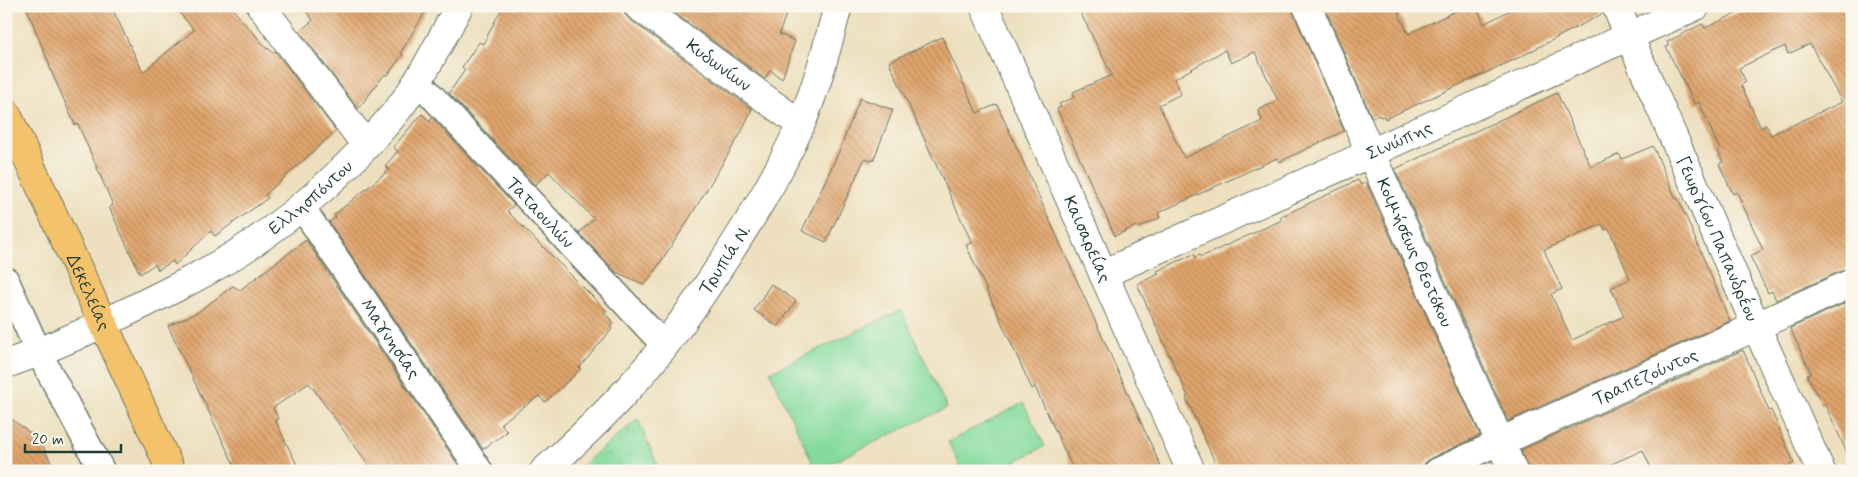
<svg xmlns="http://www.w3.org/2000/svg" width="1858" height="477" font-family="Mynerve,sans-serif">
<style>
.grass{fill:#85db9f;stroke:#528c6a}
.park{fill:url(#park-crowns);stroke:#528c6a}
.building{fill:url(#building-back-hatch);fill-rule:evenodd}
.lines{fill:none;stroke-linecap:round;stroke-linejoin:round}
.pedestrian-casing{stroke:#677664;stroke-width:28}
.minor-casing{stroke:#677664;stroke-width:30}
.tertiary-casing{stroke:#677664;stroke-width:30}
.primary-casing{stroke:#677664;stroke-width:30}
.pedestrian{stroke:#fff;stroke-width:25}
.minor{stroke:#fff;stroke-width:28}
.tertiary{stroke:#fff;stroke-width:28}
.primary{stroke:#f4c26a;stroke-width:28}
.labels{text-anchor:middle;stroke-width:4.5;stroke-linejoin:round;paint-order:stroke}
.street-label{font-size:18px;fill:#1f3d34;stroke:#fbf7ec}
</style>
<defs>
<pattern id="park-crowns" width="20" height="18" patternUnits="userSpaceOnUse" patternTransform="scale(1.25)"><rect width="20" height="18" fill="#85db9f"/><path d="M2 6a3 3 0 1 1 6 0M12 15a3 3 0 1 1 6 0" fill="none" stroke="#6cb382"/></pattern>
<pattern id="building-back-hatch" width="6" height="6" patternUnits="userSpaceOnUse" patternTransform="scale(1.25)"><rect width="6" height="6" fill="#e0a46c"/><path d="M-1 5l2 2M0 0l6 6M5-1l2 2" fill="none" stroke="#b5875a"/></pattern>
</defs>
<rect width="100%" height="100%" fill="#fbf7ec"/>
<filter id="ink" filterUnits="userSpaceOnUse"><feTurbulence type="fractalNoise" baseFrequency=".02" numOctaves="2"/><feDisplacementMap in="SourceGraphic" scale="10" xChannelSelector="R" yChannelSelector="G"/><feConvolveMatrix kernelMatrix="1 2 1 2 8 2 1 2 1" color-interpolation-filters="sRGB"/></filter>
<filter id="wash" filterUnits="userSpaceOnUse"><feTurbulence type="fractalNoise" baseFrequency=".0096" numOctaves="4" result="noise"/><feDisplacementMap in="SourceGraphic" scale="20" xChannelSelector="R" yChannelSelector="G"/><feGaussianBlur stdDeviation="1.12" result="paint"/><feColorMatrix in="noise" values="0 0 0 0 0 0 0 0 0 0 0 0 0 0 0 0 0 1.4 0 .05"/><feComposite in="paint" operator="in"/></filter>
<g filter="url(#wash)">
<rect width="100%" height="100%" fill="#eddfbd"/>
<!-- grass -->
<path class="grass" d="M901,310L947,408L816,470L770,372Z
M1023,403L1045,446L997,471H963L948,442Z"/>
<!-- park -->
<path class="park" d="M638,419L660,471H575Z"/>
<g id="blocks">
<!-- building -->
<path class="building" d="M26,6H111L143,72L194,30L174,6H230L267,49L268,48L273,53L275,51L336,131L265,195L268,198L215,236L211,231L175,265L173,261L158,270L155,264L140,274L109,207L113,205L78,124L75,125L49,66H50Z
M302,6H429L401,52L403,54L387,76L385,74L358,109L300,31L313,20Z
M503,6H623L624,13L629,19L752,109L741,133L684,227L645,285L616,272L579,233L594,219L549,172L535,185L449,93L465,70L462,67L479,42L483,44Z
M665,6H789L779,34L795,41L782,79L770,70L765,79Z
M1077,6H1292L1293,12L1344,131L1279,162L1277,158L1158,213L1160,218L1138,228L1136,226L1115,236L1057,109L1061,107L1059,104L1075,97L1073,92L1112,75ZM1225,50L1231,63L1255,52L1278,101L1258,110L1262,120L1260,122L1184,158L1159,105L1181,94L1174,79Z
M1324,6H1396L1408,34L1466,6H1476L1484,24L1518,6H1601L1602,14L1520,57L1385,119L1384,116L1380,117L1379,115L1372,118Z
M1752,6H1852V268L1846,269L1776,300L1772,291L1768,293L1750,256L1763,250L1737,192L1733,194L1719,164L1723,162L1718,151L1720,150L1699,102L1695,104L1666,47L1669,46L1667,42L1702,24L1705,28ZM1810,44L1842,102L1771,135L1766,125L1761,128L1741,85L1746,82L1739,68L1785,46L1788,54Z
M942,37L977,113L997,104L1163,471H1074L1035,387L1032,389L966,245L972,243L889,62Z
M1557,93L1591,167L1619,154L1622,159L1653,146L1676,199L1678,198L1730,321L1508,421L1395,169ZM1602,224L1605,230L1609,229L1630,279L1611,288L1624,316L1572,340L1551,294L1562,289L1544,250Z
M860,98L893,110L873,161L865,158L826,242L802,231L840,149Z
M422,114L430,122L432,118L514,205L507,211L607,311L604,313L614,323L610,327L612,329L579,368L581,369L545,402L539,396L501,423L507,432L483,449L329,222L336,217L334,215L389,170L385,166L398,151L393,147Z
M1358,180L1361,185L1366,182L1480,435L1431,458L1425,463L1423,471H1219L1186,398L1188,396L1137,284L1159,274L1157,271L1194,254L1195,257L1200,255L1201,257L1282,220L1280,217Z
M306,240L459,466L453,471H373L309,383L273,408L278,419L275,420L300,471H237L168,326L198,312L233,286L240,290Z
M771,284L796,301L778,327L754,310Z
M1852,300V464L1825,404L1822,405L1807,375L1811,373L1790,328Z
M1743,350L1769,411L1771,410L1794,463L1776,471H1652L1643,450L1596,471H1528L1521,450Z
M6,415L37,438L43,446L55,471H6Z"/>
</g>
</g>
<g filter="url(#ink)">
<use href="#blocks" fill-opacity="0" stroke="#677664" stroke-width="1"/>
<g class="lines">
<defs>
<g id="pedestrian">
<path id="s1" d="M417,80L664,345"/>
<path id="s2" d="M301,206L480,471"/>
<path d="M6,280L39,353L102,471"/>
<path d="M1437,471L1500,442"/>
</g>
<g id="minor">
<path d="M261,6L366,145"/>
<path id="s3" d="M638,6L800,124"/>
<path id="s4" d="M1307,6L1370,152L1513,471"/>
<path id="s5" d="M1616,6L1756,326L1821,471"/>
<path id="s6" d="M1103,274L1696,6"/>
<path id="s7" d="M6,364C48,350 88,331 127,312C168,292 209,272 247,247C302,210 353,164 395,113C419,84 441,40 459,6"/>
<path id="s8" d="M1500,442L1852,283"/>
</g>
<g id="tertiary">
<path id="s9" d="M984,6L1191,471"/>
<path id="s10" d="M544,471C573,445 602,418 628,389C661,353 689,314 715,274C747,226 777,178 800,126C817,87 827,47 838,6"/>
</g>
<g id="primary">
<path id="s11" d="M6,112L171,471"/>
</g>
</defs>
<!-- pedestrian casing -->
<use href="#pedestrian" class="pedestrian-casing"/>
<!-- minor casing -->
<use href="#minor" class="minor-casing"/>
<!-- tertiary casing -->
<use href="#tertiary" class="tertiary-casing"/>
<!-- primary casing -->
<use href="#primary" class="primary-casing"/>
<!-- pedestrian -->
<use href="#pedestrian" class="pedestrian"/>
<!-- minor -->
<use href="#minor" class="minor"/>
<!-- tertiary -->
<use href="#tertiary" class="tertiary"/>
<!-- primary -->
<use href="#primary" class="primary"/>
</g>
</g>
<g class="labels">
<!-- street labels -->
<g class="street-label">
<text dy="6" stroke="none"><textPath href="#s3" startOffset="100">Κυδωνίων</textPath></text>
<text dy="6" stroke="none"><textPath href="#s6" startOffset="325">Σινώπης</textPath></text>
<text dy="6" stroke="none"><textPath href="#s7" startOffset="349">Ελλησπόντου</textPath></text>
<text dy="6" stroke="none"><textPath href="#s1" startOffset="181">Ταταουλών</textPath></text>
<text dy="6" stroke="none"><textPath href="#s9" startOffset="255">Καισαρείας</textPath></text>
<text dy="6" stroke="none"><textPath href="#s5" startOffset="254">Γεωργίου Παπανδρέου</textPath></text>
<text dy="6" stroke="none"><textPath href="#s4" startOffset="269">Κοιμήσεως Θεοτόκου</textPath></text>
<text dy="6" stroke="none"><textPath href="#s10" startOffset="279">Τρυπιά Ν.</textPath></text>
<text dy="6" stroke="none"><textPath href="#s11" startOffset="198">Δεκελείας</textPath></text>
<text dy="6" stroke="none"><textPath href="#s2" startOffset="160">Μαγνησίας</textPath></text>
<text dy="6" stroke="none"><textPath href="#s8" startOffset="159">Τραπεζούντος</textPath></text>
</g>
</g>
<!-- margin -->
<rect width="1858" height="477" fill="none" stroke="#fbf7ec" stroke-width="25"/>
<!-- scale -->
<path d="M25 444v8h96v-8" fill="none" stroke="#1f3d34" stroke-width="2.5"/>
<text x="32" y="444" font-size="15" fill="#1f3d34" stroke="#fbf7ec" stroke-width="4" paint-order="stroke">20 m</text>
</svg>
